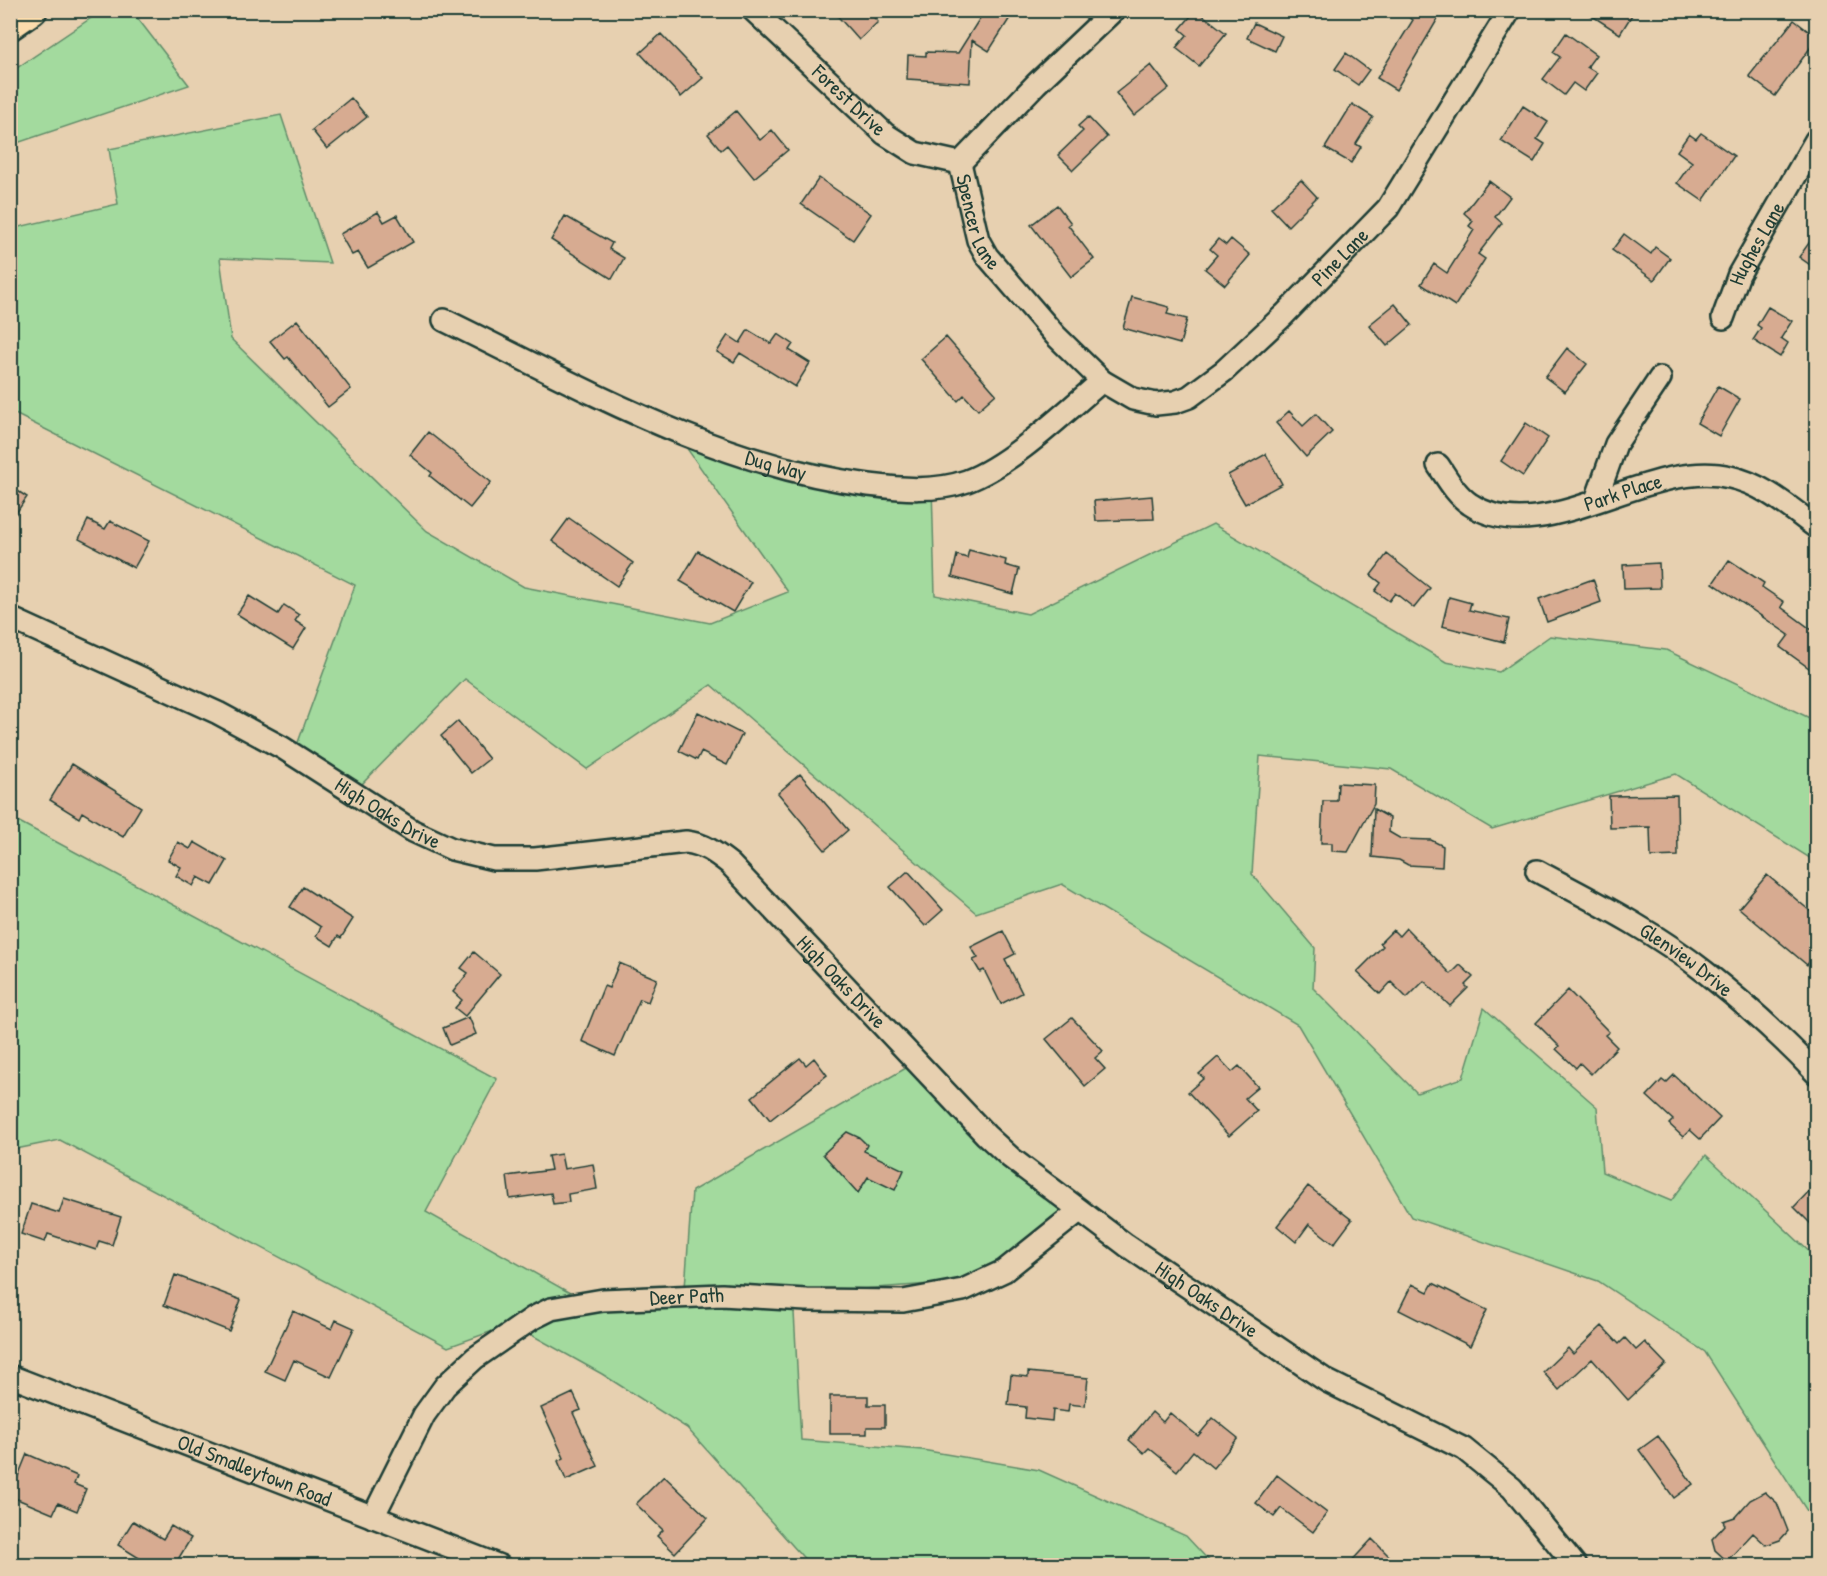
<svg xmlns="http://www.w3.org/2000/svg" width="1827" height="1576" font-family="'Patrick Hand',sans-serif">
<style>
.green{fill:#a3da9e;stroke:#618c69;stroke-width:1.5}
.building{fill:#d7ab91;stroke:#1f3d34;stroke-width:1.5}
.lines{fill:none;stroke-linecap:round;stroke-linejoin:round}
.minor-casing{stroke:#1f3d34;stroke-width:26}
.major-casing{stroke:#1f3d34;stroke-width:32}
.minor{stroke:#e7d0b0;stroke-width:21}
.major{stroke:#fcdcac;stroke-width:27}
.labels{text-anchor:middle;stroke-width:5;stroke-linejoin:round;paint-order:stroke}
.street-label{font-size:21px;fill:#1f3d34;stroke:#e7d0b0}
</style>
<rect width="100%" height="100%" fill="#e7d0b0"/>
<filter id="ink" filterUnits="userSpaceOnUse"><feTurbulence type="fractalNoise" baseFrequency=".0167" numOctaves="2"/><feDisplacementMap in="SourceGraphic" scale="12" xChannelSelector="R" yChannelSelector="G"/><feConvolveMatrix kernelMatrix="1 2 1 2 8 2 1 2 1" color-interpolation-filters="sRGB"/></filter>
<g filter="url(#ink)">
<!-- green -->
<path class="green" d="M103,10L132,11L189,85L11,145V72Z
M281,115L330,263L220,258L231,339L427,531L524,587L710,623L788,592L676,433L932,487L935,595L1028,614L1213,524L1446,662L1499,672L1550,636L1666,650L1816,721V862L1676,774L1492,829L1391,769L1260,756L1252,874L1315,948L1313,988L1417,1093L1463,1078L1484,1008L1597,1107L1602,1172L1671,1201L1706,1155L1816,1258V1525L1705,1352L1598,1281L1411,1217L1298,1025L1062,884L976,913L711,685L587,769L465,679L359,787L296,748L355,585L11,412L10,229L118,204L109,149Z
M10,817L497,1079L426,1212L577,1297L685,1288L692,1191L920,1060L1081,1205L972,1281L793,1294L801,1440L922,1450L1039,1470L1186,1536L1213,1565H810L687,1428L602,1374L512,1324L448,1347L60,1140L11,1150Z"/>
<!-- building -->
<path class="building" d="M832,10H867L878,22L859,40Z
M985,10H1015L989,51L972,40L970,83L907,79L908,55L926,56V52L958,53Z
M1196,10L1226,33L1199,66L1176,48L1187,35L1180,29Z
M1398,10H1443L1396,90L1377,78L1413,20Z
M1583,10H1635L1620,34Z
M1794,20L1816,37V40L1775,96L1749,76Z
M1254,23L1282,36L1275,51L1247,38Z
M1566,33L1596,55L1587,67L1597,73L1584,91L1573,83L1564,95L1543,79L1560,57L1553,52Z
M661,34L703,78L681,97L640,53Z
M1346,53L1369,70L1358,85L1335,69Z
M1151,65L1169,88L1134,116L1116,93Z
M351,98L367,117L327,149L312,130Z
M1352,104L1373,117L1356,144L1361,147L1351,163L1325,148Z
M1523,106L1548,122L1537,139L1545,144L1534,162L1501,141Z
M736,111L760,140L772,130L788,150L754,178L727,145L721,150L708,134Z
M1088,117L1107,137L1073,170L1058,155L1083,131L1078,126Z
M1701,133L1734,156L1703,201L1677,183L1692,162L1677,151L1689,134L1696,139Z
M819,178L871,214L853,240L801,204Z
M1301,180L1317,197L1288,226L1271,208Z
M1489,181L1510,197L1495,217L1502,223L1478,254L1485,259L1455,306L1421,284L1434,264L1447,273L1474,230L1469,226L1473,221L1464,213Z
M1057,205L1071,223L1068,225L1094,259L1071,277L1031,225Z
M378,212L384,222L397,215L413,242L368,268L358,252L352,255L340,234Z
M565,216L612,243L609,249L624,258L612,279L551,240Z
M1816,233V269L1799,257Z
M1624,234L1651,254L1655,247L1670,258L1654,280L1612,250Z
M1218,239L1226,245L1231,239L1250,255L1225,285L1205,269L1217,255L1210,249Z
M1132,297L1169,307L1167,314L1187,319L1180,344L1123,328Z
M1395,304L1412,325L1387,346L1369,325Z
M1768,307L1792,321L1781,338L1788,343L1780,357L1753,340L1761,328L1757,325Z
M297,320L351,389L328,407L288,357L285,359L270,341Z
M748,330L771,344L778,334L793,344L789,350L810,363L795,387L740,353L734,362L717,352L728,335L740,343Z
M946,337L996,394L978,410L964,395L958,401L921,359Z
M1567,348L1587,364L1565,392L1545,377Z
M1718,386L1740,399L1719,436L1697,423Z
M1289,411L1303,426L1316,414L1332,432L1306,457L1276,423Z
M1526,423L1548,438L1523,476L1501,461Z
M428,432L491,482L470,508L430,476L432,473L410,455Z
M1266,454L1282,484L1245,504L1228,475Z
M10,486L27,497L10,522Z
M1152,496L1154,519L1096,521L1094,501Z
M569,518L633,563L617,586L552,541Z
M88,520L105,529L110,521L149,541L134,568L79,539Z
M969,550L1006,560L1005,565L1019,569L1013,594L952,577L957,555L967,558Z
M698,551L751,582L733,612L680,581Z
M1387,554L1430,588L1414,608L1395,593L1389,601L1375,591L1381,583L1371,575Z
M1729,560L1764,583L1762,587L1784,602L1781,607L1816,633V673L1780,647L1789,635L1713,583Z
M1659,563L1660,588L1624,589L1623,565Z
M1593,579L1601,602L1547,622L1539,599Z
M249,596L278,614L284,605L299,615L295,621L306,628L293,649L237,614Z
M1449,597L1471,603L1469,610L1509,619L1504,642L1442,626Z
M698,712L742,734L727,765L701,752L697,760L679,751Z
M458,721L489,759L471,773L441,736Z
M72,764L141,807L123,837L82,812L79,818L50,800Z
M800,774L848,830L825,850L778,793Z
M1338,783L1375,785L1374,804L1348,852L1332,851V843H1321L1323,801H1337Z
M1677,795L1678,856L1651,857L1650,827L1610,828L1609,796Z
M1374,809L1390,818L1389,832L1401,839L1431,840L1443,846L1442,867L1408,865L1399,860L1372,857Z
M178,842L190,849L194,842L227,861L213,885L198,877L193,886L176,876L181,867L168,860Z
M908,871L943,910L925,926L890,887Z
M1767,875L1816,916V953L1807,965L1739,908Z
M303,887L353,919L341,938L338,936L332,946L316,936L321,927L290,907Z
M1406,928L1451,974L1460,965L1473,977L1465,985L1468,988L1450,1006L1424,981L1407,998L1391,982L1380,994L1357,972L1383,946L1380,943L1393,930L1399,936Z
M1003,931L1015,954L1005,959L1022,993L1001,1004L984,970L980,972L973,960L978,958L971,947Z
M474,952L500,974L465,1016L455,1008L462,1000L453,992L468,973L461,968Z
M619,963L657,979L648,1002L640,999L615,1056L582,1041L604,986L609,988Z
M1568,990L1609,1032L1605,1035L1617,1047L1591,1074L1580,1063L1576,1068L1556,1049L1559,1046L1536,1023Z
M469,1017L476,1034L450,1045L443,1028Z
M1072,1018L1103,1051L1095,1058L1105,1069L1085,1086L1046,1039Z
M1218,1057L1232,1072L1239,1066L1258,1087L1245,1098L1257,1111L1229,1136L1188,1092L1204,1078L1199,1074Z
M800,1058L806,1065L814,1058L827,1075L770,1120L752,1097Z
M1674,1075L1720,1118L1700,1139L1690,1130L1683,1137L1669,1124L1673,1120L1647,1096L1662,1080L1666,1083Z
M847,1132L860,1138L867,1145L864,1151L904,1170L895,1190L868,1177L858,1193L823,1154Z
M561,1154L564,1169L593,1164L597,1189L568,1194L569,1202L553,1204L551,1193L510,1199L507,1176L551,1170L548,1156Z
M1816,1184V1229L1794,1207Z
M1308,1186L1352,1220L1334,1244L1309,1224L1296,1242L1277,1226Z
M64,1199L121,1217L112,1245L99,1241L96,1250L48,1234L45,1242L21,1234L31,1204L59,1213Z
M175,1275L241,1300L229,1331L164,1305Z
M1433,1283L1487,1310L1470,1346L1399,1310L1412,1284L1428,1292Z
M293,1311L332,1329L336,1320L354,1328L331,1377L294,1360L285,1380L265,1371Z
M1602,1326L1619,1344L1625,1338L1636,1350L1645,1342L1666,1364L1628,1400L1592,1359L1559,1390L1543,1372L1568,1348L1573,1354Z
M1028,1372L1088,1378L1085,1406L1069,1404L1068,1412L1053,1410L1052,1421L1025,1418L1026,1407L1008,1405L1011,1375L1028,1377Z
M573,1393L581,1410L573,1413L598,1466L566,1480L558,1461L564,1458L541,1408Z
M830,1396H868V1405H885V1427H867V1434H830Z
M1152,1412L1163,1422L1170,1413L1198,1436L1213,1418L1238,1438L1213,1468L1193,1451L1177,1471L1149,1448L1144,1453L1129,1440Z
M1658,1436L1693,1484L1674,1498L1639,1450Z
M27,1454L77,1476L74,1484L86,1489L77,1511L58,1503L53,1514L10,1496Z
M1277,1475L1327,1513L1313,1532L1281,1508L1274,1517L1256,1503Z
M664,1476L708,1518L675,1553L657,1536L663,1530L636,1504Z
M1765,1492L1777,1503L1788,1531L1780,1540L1766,1545L1753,1533L1727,1561L1715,1550L1712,1539L1725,1525L1723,1521L1735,1517L1750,1500Z
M133,1521L163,1539L171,1526L191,1538L174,1566H152L118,1545Z
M1372,1539L1399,1566H1347Z"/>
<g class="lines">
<defs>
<g id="minor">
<path id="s1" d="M753,10L885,134L915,153L960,163"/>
<path id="s2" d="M1114,10L1036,84L960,163L978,240L987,256L1055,335L1102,381L1133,399L1156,404L1175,402L1189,397L1224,371L1284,315L1388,208L1510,10"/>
<path id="s3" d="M1723,318L1739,274L1816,140"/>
<path id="s4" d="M444,320C580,386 717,466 869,485C901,489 936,492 967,481C1012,464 1065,412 1102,381"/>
<path id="s5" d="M1438,465C1447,478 1456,495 1470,504C1542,553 1648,457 1730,477C1763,484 1790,508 1816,527"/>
<path d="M1596,500L1616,444L1660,378"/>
<path id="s6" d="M10,618L218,713L283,748L413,831L452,849L494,859H535L686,842C704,844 716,853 730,864L986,1135L1011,1158L1126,1245L1327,1381L1464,1449L1512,1488L1576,1566"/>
<path id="s7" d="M1537,871C1594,901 1654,931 1705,972C1744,1003 1782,1037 1816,1073"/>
<path id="s8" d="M10,1376L500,1566"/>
<path id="s9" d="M373,1517L424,1415L445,1386L475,1358L533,1318L551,1309L603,1300L722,1295L806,1300L903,1301L963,1290L1004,1271L1079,1211"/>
</g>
<path id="major" d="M10,26L33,10"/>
</defs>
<!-- minor casing -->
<use href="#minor" class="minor-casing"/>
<!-- major casing -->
<use href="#major" class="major-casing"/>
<!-- minor -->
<use href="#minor" class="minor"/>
<!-- major -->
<use href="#major" class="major"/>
</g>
</g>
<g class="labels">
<!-- street labels -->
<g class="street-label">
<text dy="7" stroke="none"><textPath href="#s1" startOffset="132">Forest Drive</textPath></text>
<text dy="7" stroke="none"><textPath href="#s2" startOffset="279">Spencer Lane</textPath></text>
<text dy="7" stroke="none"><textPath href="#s3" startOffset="82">Hughes Lane</textPath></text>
<text dy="7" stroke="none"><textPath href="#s2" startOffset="784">Pine Lane</textPath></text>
<text dy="7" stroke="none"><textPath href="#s4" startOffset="363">Dug Way</textPath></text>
<text dy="7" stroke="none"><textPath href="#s5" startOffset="210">Park Place</textPath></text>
<text dy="7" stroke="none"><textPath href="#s6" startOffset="426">High Oaks Drive</textPath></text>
<text dy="7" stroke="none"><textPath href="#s7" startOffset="174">Glenview Drive</textPath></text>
<text dy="7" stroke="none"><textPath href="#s6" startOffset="948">High Oaks Drive</textPath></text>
<text dy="7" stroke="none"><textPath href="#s9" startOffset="418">Deer Path</textPath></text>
<text dy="7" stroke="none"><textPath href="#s6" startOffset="1434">High Oaks Drive</textPath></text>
<text dy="7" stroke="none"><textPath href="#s8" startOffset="262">Old Smalleytown Road</textPath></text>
</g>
</g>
<!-- margin -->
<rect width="1827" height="1576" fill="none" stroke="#e7d0b0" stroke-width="36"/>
<rect x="18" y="18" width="1791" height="1540" fill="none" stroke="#1f3d34" stroke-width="2" filter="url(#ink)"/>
</svg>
